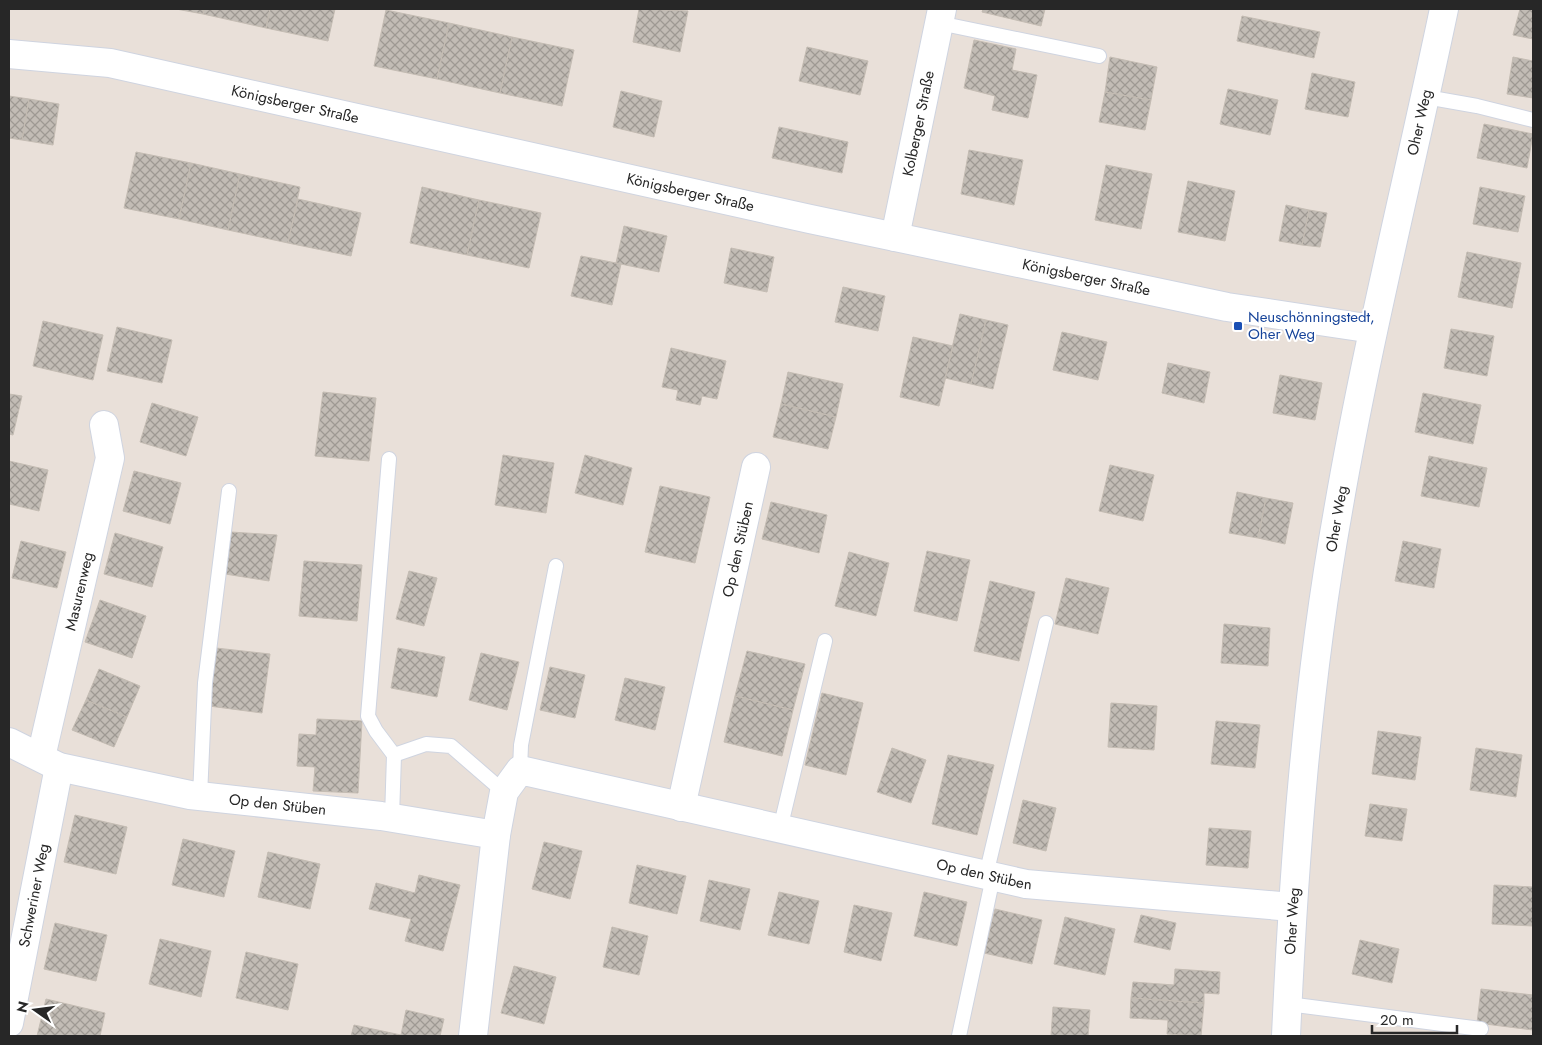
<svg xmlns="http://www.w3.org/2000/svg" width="1542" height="1045" font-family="Jost,sans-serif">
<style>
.building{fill:url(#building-cross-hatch);stroke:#c4bcb3}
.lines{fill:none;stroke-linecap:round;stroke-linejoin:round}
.lane-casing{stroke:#cfd4e0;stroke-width:16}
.street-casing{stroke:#cfd4e0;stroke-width:30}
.secondary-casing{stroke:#cfd4e0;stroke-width:30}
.lane{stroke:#fff;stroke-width:14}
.street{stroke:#fff;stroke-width:28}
.secondary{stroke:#fff;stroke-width:28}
.transit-dot{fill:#1a4fb4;stroke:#fff;stroke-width:2}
.labels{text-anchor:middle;stroke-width:4;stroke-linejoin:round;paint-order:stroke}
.street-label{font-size:15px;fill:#272727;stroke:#fff}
.transit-label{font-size:15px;fill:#164399;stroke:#fff;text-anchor:start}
</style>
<defs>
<pattern id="building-cross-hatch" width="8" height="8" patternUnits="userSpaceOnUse" patternTransform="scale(1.25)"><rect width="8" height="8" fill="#c2bcb5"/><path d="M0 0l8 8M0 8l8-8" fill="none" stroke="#9e9993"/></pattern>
</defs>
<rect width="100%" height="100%" fill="#e9e0d9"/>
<!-- building -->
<path class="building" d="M176,9H204L203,14Z
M204,9H270L266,28L203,14Z
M270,9H335L328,41L266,28Z
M639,9L688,11L680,52L633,42Z
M983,9H1045L1041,26L982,12Z
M1520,9H1533V39L1513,35Z
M386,10L449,23L437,79L374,66Z
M1242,16L1320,32L1314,58L1237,41Z
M449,23L512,37L500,93L437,79Z
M512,37L574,50L562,106L500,93Z
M974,40L1016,49L1012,70L1037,75L1028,118L992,110L995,96L964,88Z
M807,47L868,61L860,95L799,81Z
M1110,57L1157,67L1151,100L1105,92Z
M1513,57L1533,61V98L1507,94Z
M1312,73L1355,82L1348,117L1305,109Z
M1228,89L1278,100L1270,135L1220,124Z
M621,91L662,101L654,137L613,127Z
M1105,92L1151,100L1145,130L1099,122Z
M9,96L29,99L22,140L9,138Z
M29,99L59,104L53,145L22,140Z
M1484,124L1533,134L1527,168L1477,158Z
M779,127L848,142L842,173L772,158Z
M969,150L1023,160L1014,205L961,194Z
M136,152L191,163L179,219L124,208Z
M191,163L240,174L228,230L179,219Z
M1106,165L1152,174L1141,229L1095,220Z
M240,174L300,187L288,243L228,230Z
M1188,181L1235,191L1225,241L1178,232Z
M422,187L479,200L467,255L410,243Z
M1480,187L1525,196L1518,232L1473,224Z
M298,199L361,213L351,256L288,243Z
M479,200L541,213L529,268L467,255Z
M1286,205L1309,210L1302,245L1279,241Z
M1309,210L1327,213L1320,247L1302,245Z
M624,226L667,236L659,272L616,263Z
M731,248L774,257L767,292L724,283Z
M1467,252L1521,263L1512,308L1458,297Z
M581,256L621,264L612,305L571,296Z
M843,287L885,296L878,331L835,322Z
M960,314L986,320L971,384L945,378Z
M986,320L1008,325L993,389L971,384Z
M43,321L103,335L93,380L33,366Z
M117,327L172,340L162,383L107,371Z
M1451,329L1494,336L1487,376L1444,368Z
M1062,332L1107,342L1098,380L1053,370Z
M913,337L953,346L939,406L900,397Z
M671,348L726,361L717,399L702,396L700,405L676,400L678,390L662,387Z
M1168,363L1210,372L1204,403L1162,393Z
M788,372L843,384L836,417L781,404Z
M1280,375L1322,383L1315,420L1273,413Z
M323,392L376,398L369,461L315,456Z
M1423,393L1481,405L1473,444L1415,432Z
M9,394L22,396L13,435L9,434Z
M152,403L198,417L186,456L140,442Z
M781,404L836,417L828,449L773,437Z
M503,455L554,463L546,513L495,505Z
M585,455L632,468L623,505L575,493Z
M1429,456L1487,468L1479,507L1421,496Z
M9,461L48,470L39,511L9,504Z
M1110,465L1154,475L1143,521L1099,511Z
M134,471L181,483L170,524L123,511Z
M660,486L710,497L695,563L645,552Z
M1237,492L1266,498L1258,538L1229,533Z
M1266,498L1293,503L1285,544L1258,538Z
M771,502L827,515L819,553L762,539Z
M231,532L277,535L269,581L225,574Z
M115,533L163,547L152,587L104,574Z
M21,541L66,552L57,588L12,578Z
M1403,541L1441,549L1434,588L1395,581Z
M927,551L970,560L957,621L914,611Z
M849,552L889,563L876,616L835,606Z
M304,561L362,565L357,621L299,616Z
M409,571L437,578L424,626L396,619Z
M1066,578L1109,588L1098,634L1055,624Z
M990,581L1035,592L1019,661L974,651Z
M100,600L146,616L132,658L85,642Z
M1224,624L1270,628L1268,666L1221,663Z
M216,648L270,654L262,713L209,706Z
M398,648L445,657L437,697L391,688Z
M747,651L805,664L793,710L735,696Z
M481,653L519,662L507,710L469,700Z
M550,667L585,675L575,718L540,710Z
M99,669L140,686L127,717L86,700Z
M625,678L665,687L655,730L615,720Z
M822,693L863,703L846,775L805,765Z
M735,696L793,710L782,756L724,742Z
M86,700L127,717L114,747L72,730Z
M1111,703L1157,706L1154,750L1108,747Z
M317,719L362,721L358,793L313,791L315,767L297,766L299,734L316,735Z
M1216,721L1260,725L1255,768L1211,764Z
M1378,731L1421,737L1415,780L1372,774Z
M892,748L926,760L911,803L877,792Z
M1476,748L1522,755L1516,797L1470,790Z
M948,755L994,765L977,835L932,824Z
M1023,800L1056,808L1046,851L1013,843Z
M1370,804L1407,809L1402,841L1365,836Z
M75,815L127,827L116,874L64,862Z
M1209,828L1251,831L1248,868L1206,865Z
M183,839L235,851L224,897L172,885Z
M544,842L582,851L570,899L532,889Z
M268,852L320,864L310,909L258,897Z
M637,865L686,876L677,914L629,903Z
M419,875L460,885L443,951L405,941L411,919L369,909L376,883L415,893Z
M709,880L750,889L740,930L700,921Z
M1494,885L1533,887V926L1492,924Z
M779,892L819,901L809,944L768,935Z
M924,892L967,902L957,946L914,936Z
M854,905L892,913L881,961L844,952Z
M995,909L1042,920L1032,964L984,953Z
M1141,915L1176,923L1170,950L1134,942Z
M1065,917L1115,929L1105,975L1054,964Z
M55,923L107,935L96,981L44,969Z
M612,927L648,936L639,975L603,967Z
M160,939L211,951L201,997L149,984Z
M1360,940L1399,949L1392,983L1352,974Z
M246,952L298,964L288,1010L236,998Z
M514,966L556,977L544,1024L501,1013Z
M1175,969L1220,972L1219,994L1204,993V1003L1131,998L1133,982L1174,985Z
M1481,989L1533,995V1030L1477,1023Z
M1131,998L1204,1003L1201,1036L1167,1034L1168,1020L1130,1018Z
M46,999L105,1013L100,1036H37Z
M1053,1007L1090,1010L1088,1036H1051Z
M406,1010L444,1019L440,1036H351L354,1025L401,1035Z"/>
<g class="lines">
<defs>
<path id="lane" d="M939,23L1099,56
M1426,97L1477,106L1533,120
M389,459L368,716L376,731L394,755
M520,770L521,745L556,566
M200,796L205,683L229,491
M392,818L394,755L426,744L451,746L504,792
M780,829L825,641
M986,875L1046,623
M1288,1004L1481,1029
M959,1036L993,877"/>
<g id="street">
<path id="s1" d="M9,54L110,63L810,219L1227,307L1373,329"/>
<path id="s2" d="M895,237L942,9"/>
<path id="s3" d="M9,742L59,767L190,795L381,816L496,835"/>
<path id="s4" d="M41,757L110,458L104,425"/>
<path id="s5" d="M681,807L756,467"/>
<path id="s6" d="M9,1023L59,767"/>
<path id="s7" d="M473,1036L496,835L504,792L520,770L1026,884L1292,907"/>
</g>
<g id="secondary">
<path id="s8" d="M1286,1036C1294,860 1307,684 1338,511C1367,342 1409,176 1444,9"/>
</g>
</defs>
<!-- lane casing -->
<use href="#lane" class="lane-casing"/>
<!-- street casing -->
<use href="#street" class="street-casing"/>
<!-- secondary casing -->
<use href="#secondary" class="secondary-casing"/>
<!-- lane -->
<use href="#lane" class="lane"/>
<!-- street -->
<use href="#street" class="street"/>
<!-- secondary -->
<use href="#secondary" class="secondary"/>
</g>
<!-- markers -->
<rect class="transit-dot" x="1233" y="321" width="10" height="10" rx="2.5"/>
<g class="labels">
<!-- street labels -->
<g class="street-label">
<text dy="5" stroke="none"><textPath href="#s1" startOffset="291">Königsberger Straße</textPath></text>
<text dy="5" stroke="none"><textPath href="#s8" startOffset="925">Oher Weg</textPath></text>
<text dy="5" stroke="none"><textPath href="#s2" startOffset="116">Kolberger Straße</textPath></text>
<text dy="5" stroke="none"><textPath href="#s1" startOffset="696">Königsberger Straße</textPath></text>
<text dy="5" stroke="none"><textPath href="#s1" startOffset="1101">Königsberger Straße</textPath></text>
<text dy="5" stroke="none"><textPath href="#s8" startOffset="520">Oher Weg</textPath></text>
<text dy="5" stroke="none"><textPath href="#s5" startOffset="264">Op den Stüben</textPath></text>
<text dy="5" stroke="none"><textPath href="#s4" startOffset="170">Masurenweg</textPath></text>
<text dy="5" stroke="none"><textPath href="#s3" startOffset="278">Op den Stüben</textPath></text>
<text dy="5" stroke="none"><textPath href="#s7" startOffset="749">Op den Stüben</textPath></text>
<text dy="5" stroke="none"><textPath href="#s6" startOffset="130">Schweriner Weg</textPath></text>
<text dy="5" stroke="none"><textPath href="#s8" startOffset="115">Oher Weg</textPath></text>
</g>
<!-- transit labels -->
<g class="transit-label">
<text x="1248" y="322">Neuschönningstedt,<tspan x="1248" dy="17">Oher Weg</tspan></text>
</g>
</g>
<!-- border -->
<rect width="1542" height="1045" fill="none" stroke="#272727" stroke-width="20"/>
<!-- north arrow -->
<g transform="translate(35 1010) rotate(284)" stroke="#ffffff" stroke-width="4" paint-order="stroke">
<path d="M0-4L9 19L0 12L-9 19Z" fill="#272727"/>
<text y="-8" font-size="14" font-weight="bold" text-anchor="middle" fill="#272727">N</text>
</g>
<!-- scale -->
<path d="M1372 1025v8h85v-8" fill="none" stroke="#272727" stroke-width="2.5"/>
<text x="1380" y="1025" font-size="15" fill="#272727" stroke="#ffffff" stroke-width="4" paint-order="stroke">20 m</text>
</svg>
